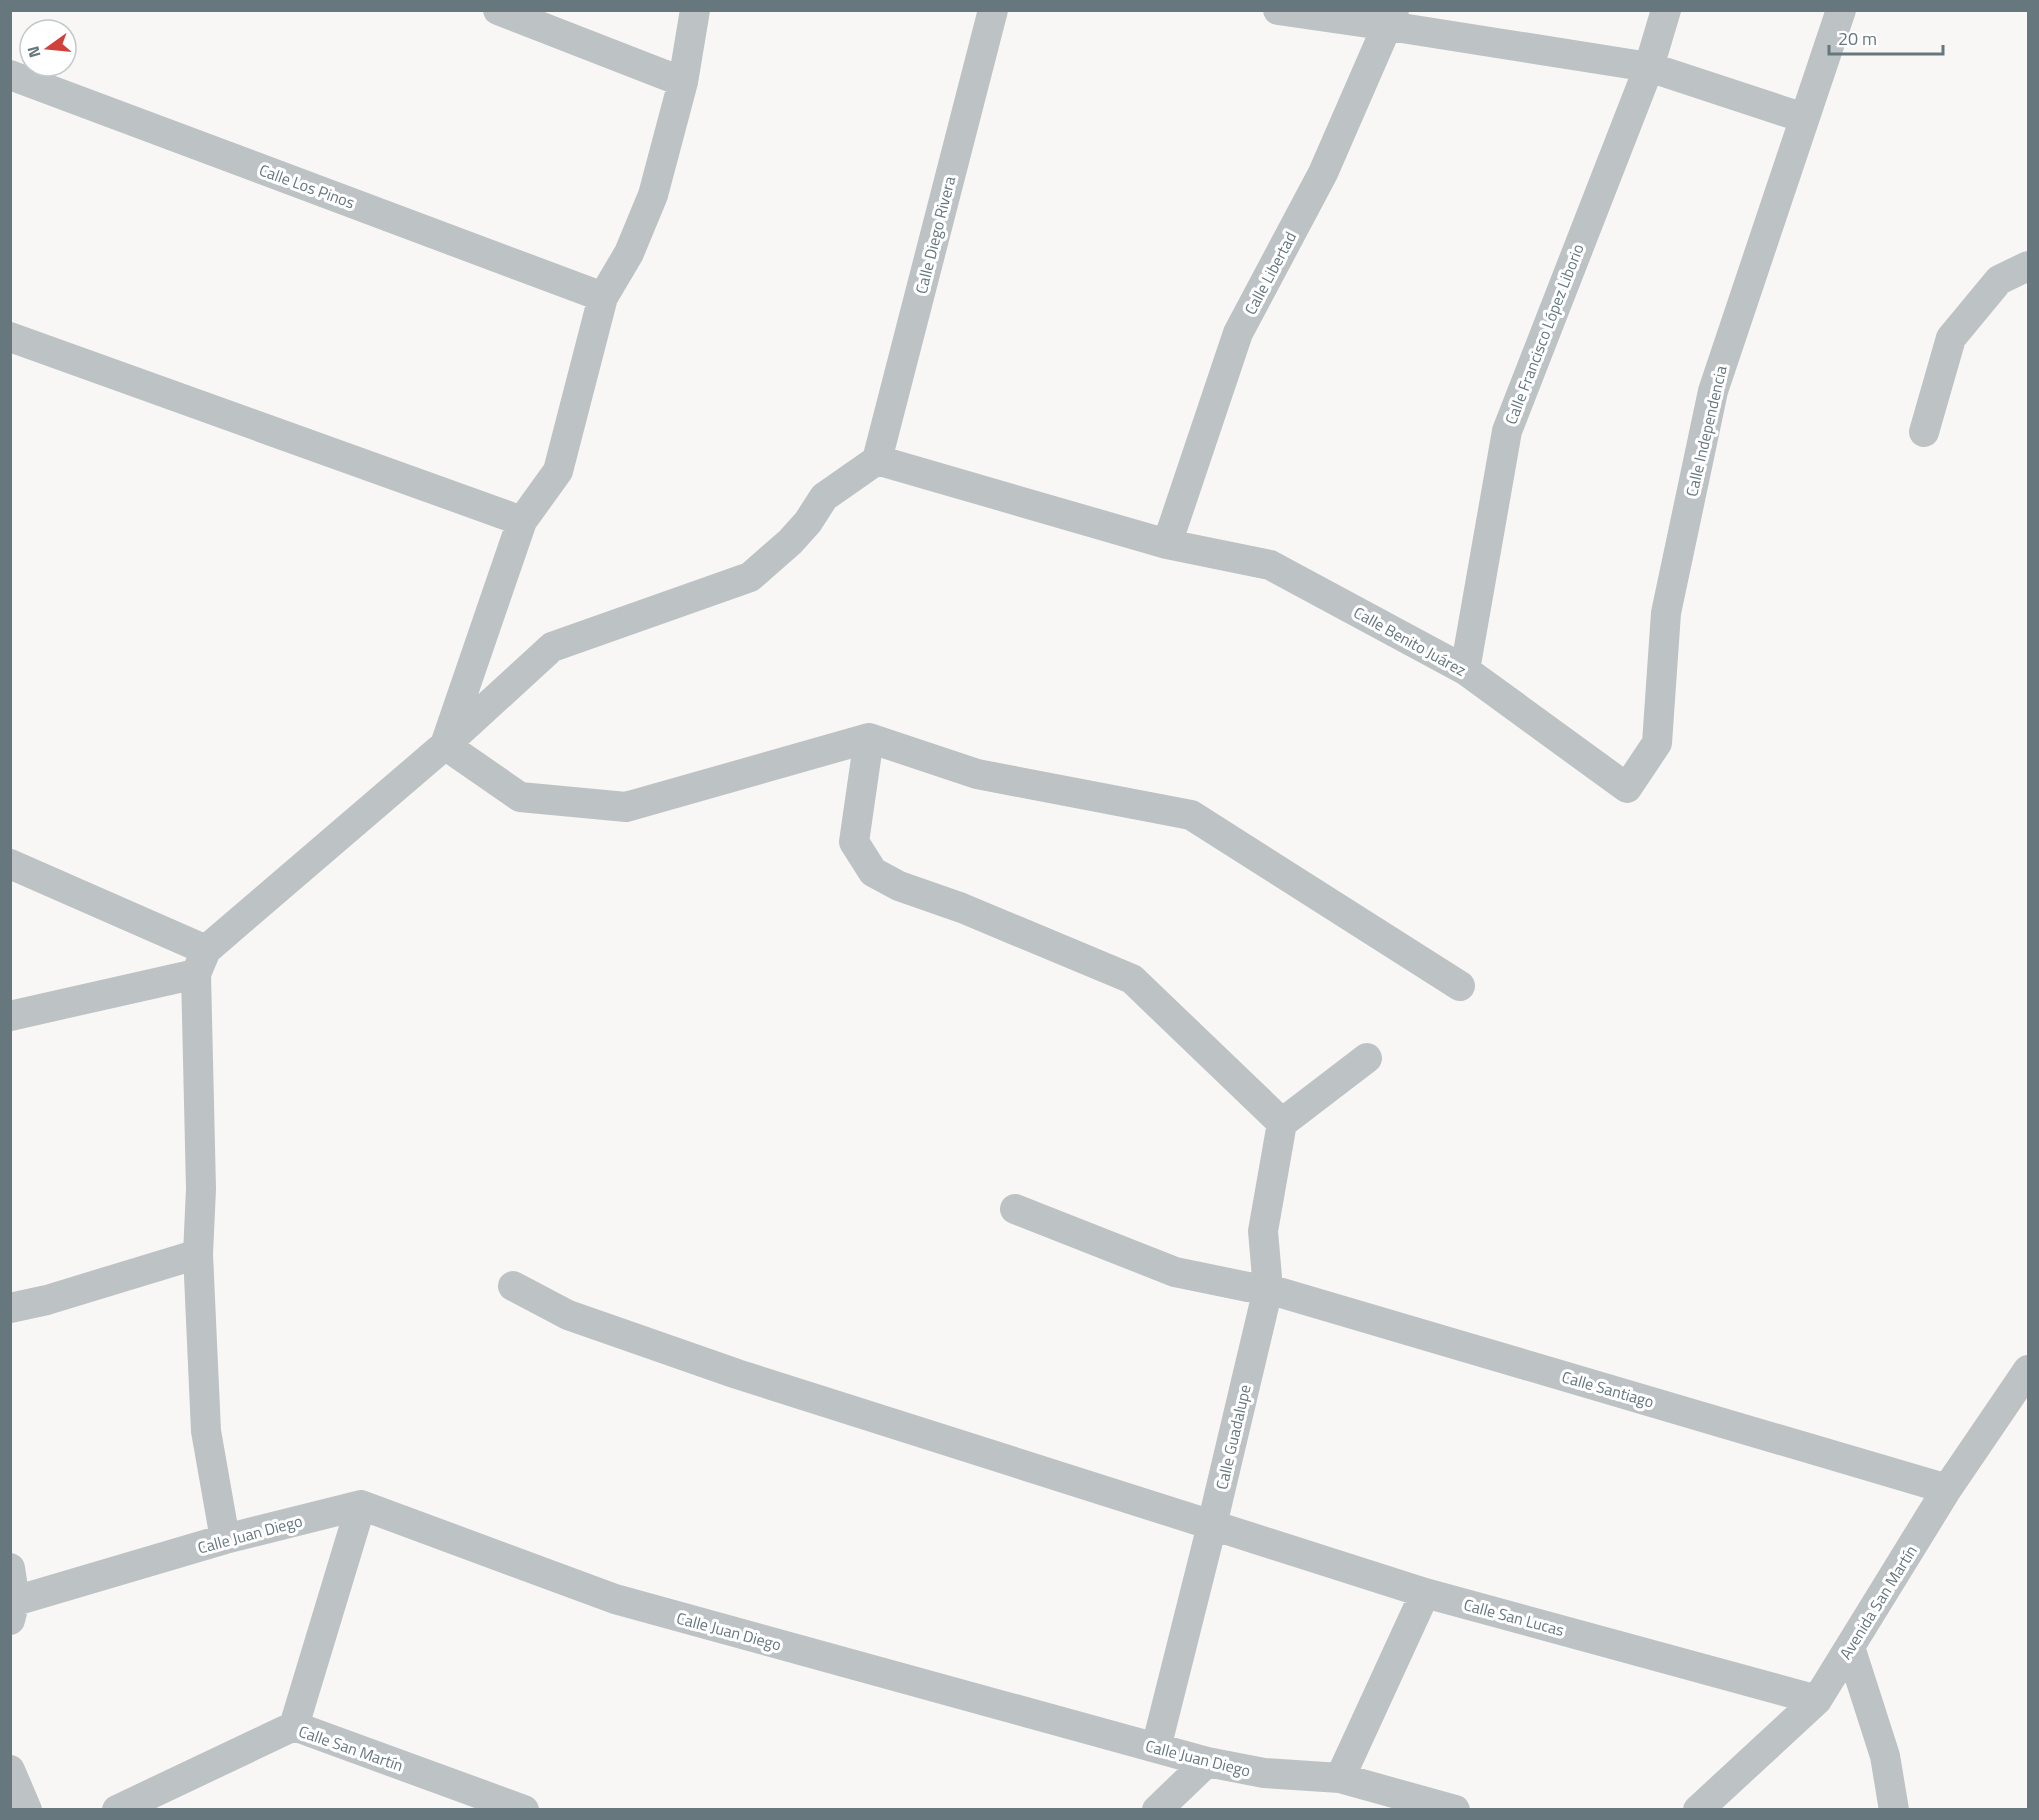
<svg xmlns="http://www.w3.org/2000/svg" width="2039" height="1820" font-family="'Titillium Web',sans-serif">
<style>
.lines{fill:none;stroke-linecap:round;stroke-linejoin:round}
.minor{stroke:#bdc2c4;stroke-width:30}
.labels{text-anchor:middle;stroke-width:6;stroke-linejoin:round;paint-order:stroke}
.street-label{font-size:16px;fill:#66787d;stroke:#fff}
</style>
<rect width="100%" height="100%" fill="#f8f7f5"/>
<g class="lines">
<!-- minor -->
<path class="minor" d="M498,10L683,82
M695,10L683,82L653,195L629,253L603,297L558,471L522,521L445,745L520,797L626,807L869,738L977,774L1191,815L1460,986
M1278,10L1389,26L1649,67L1804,118
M10,75L603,297
M10,337L522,521
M1924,432L1951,338L1999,280L2028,266
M877,460L1167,544L1270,565L1465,670L1627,788L1657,743L1666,613L1713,391L1841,10
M877,460L993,10
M1167,544L1238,333L1323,173L1394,10
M1465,670L1507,431L1649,67L1666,10
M869,738L854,842L873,872L899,886L962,908L1132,979L1282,1123
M10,864L206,950
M10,1016L196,974
M1282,1123L1367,1058
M1015,1209L1175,1272L1248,1287L1268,1289L1947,1489
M513,1286L568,1315L737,1374L1212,1525L1425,1593L1817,1700
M10,1308L47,1300L198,1254
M225,1539L206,1431L198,1254L201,1189L196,974L206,950L445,745L552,647L750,577L790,542L808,522L824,497L877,460
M10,1568L15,1601L10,1620
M15,1601L225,1539L361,1505L615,1599L1207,1762L1264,1773L1340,1778L1455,1810
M1850,1647L1885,1756L1894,1810
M294,1726L361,1505
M1156,1748L1212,1525L1268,1289L1263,1231L1282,1123
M10,1770L27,1810
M1340,1778L1425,1593
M117,1810L294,1726L524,1810
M1157,1810L1207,1762
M1698,1810L1817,1700L1947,1489L2028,1370"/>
</g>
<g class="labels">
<!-- street labels -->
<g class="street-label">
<text transform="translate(307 186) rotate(20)" y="6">Calle Los Pinos</text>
<text transform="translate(935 235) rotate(-76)" y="6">Calle Diego Rivera</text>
<text transform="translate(1270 273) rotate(-62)" y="6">Calle Libertad</text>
<text transform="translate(1544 334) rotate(-69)" y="6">Calle Francisco López Liborio</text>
<text transform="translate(1706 431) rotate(-77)" y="6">Calle Independencia</text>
<text transform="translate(1410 641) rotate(29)" y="6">Calle Benito Juárez</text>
<text transform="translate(1608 1389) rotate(16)" y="6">Calle Santiago</text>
<text transform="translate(1233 1437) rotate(-77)" y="6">Calle Guadalupe</text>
<text transform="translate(250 1534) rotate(-15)" y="6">Calle Juan Diego</text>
<text transform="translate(1878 1602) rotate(-58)" y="6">Avenida San Martín</text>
<text transform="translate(1514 1617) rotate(15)" y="6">Calle San Lucas</text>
<text transform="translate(729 1631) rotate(15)" y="6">Calle Juan Diego</text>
<text transform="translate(351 1748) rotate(19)" y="6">Calle San Martín</text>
<text transform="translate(1198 1758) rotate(14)" y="6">Calle Juan Diego</text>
</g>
</g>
<!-- border -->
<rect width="2039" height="1820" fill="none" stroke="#66787d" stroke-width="24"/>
<!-- north arrow -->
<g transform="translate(48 48) rotate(255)"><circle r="28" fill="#ffffff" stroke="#c2c9cb" stroke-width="1.5"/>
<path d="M0-4.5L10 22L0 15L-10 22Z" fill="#d1413c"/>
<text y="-9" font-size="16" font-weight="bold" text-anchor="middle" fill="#66787d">N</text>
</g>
<!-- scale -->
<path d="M1829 45v9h114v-9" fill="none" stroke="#66787d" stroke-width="3"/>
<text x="1838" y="45" font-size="18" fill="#66787d" stroke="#ffffff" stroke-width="4.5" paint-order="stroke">20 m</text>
</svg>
